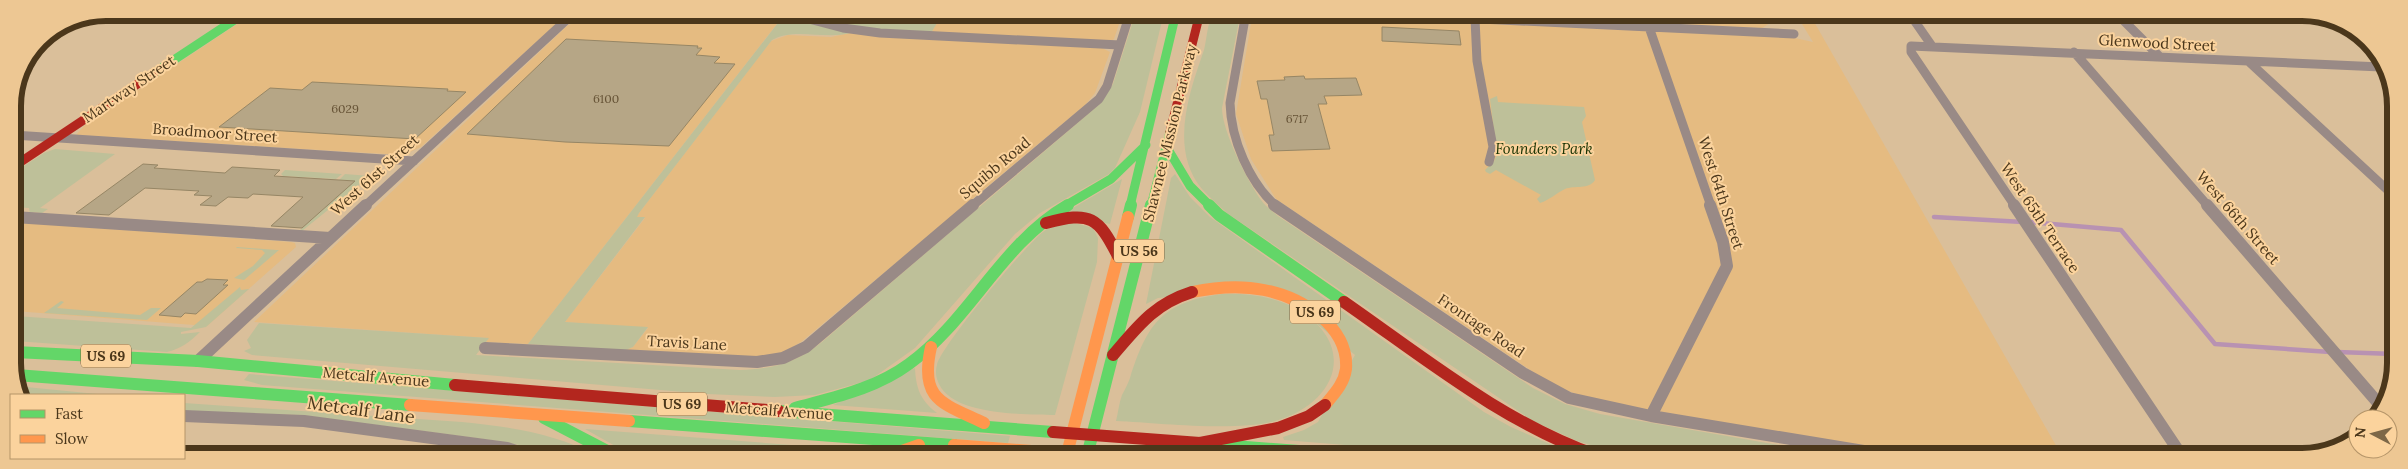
<svg xmlns="http://www.w3.org/2000/svg" width="2408" height="469" font-family="Lora,serif">
<style>
.built{fill:#e5bb81}
.green{fill:#bec099}
.lines{fill:none;stroke-linecap:round;stroke-linejoin:round}
.stream{stroke:#b892b2;stroke-width:4.5}
.building{fill:#b6a686;stroke:#968665}
.street-far1{stroke:#998a86;stroke-width:9}
.street{stroke:#998a86;stroke-width:12}
.fast-far1{stroke:#63d668;stroke-width:9}
.fast{stroke:#63d668;stroke-width:12}
.slow{stroke:#ff974d;stroke-width:12}
.jam-far1{stroke:#b3261e;stroke-width:9}
.jam{stroke:#b3261e;stroke-width:12}
.labels{text-anchor:middle;stroke-width:4;stroke-linejoin:round;paint-order:stroke}
.number-label{font-size:12px;fill:#665336}
.shield{fill:#fbd39d;stroke:#806642;stroke-width:1}
.shield-label{font-size:14px;font-weight:bold;fill:#4b371b}
.street-label{font-size:15px;fill:#4b371b;stroke:#fbd39d}
.park-label{font-size:15px;font-style:italic;fill:#183303;stroke:#fbd39d}
.near-street-label{font-size:18px;fill:#4b371b;stroke:#fbd39d}
.rim{fill:none;stroke:#4b371b;stroke-width:6}
</style>
<rect width="100%" height="100%" fill="#dabf9a"/>
<!-- built -->
<path class="built" d="M254,13H567H564L557,23L421,147L403,155L76,135L85,125Z
M728,13H763L783,16L528,344L486,342L488,338L254,322L568,25L583,20L662,18Z
M943,13H1122V15L1114,39L1111,41L931,33Z
M1257,13H1304L1790,37L1813,42L1802,24L1787,20H1775L1762,28L1415,13H1809L2062,456L1914,450L1837,443L1589,399L1551,384L1276,199L1251,159L1236,114L1252,17Z
M850,33L1102,48L1110,52L1095,93L1085,105L801,342L781,354L758,358L623,351L633,347L648,328L565,322L645,218L636,217L639,213L771,41L788,35L831,37Z
M14,222L291,242L295,243L296,247L207,326L15,311Z"/>
<!-- green -->
<path class="green" d="M796,13H943L931,33L872,30Z
M1140,13L1158,14L1162,17V21L1140,112L1115,168L1109,174L1040,213L1015,234L915,348L870,380L815,395L775,397L707,394L252,355L244,351L251,348L247,340L259,323L489,338L476,355L740,370C772,369 797,363 822,342L1101,103L1113,84L1134,18Z
M1214,13H1238L1240,16L1222,108C1222,131 1247,180 1261,200C1265,206 1272,211 1278,216L1533,388L1565,404L1600,414L1841,456H1627L1577,441L1533,421L1227,213C1219,205 1210,198 1202,189C1169,149 1189,93 1204,50C1207,39 1207,22 1214,13Z
M781,19H791L850,33C825,40 794,27 772,40L639,213L637,217H645L565,322L648,327L633,347L623,351L528,344Z
M1497,96L1498,102L1584,107L1586,116L1582,122L1595,180C1589,190 1575,185 1565,189C1556,193 1550,200 1540,203L1537,199L1541,195L1496,170L1490,174L1486,172L1485,170L1494,161L1497,155L1490,99Z
M55,149L115,154L40,208L48,209L42,213L34,212L30,214L29,208L14,207L13,173L44,153Z
M285,170L342,174L336,179L283,176L281,174Z
M345,174L370,176L302,231L270,229L300,230L354,181L339,180Z
M1175,174L1190,197L1210,217L1484,412L1511,427L1577,456H1479L1284,440L1283,437L1304,430L1318,422L1355,355L1272,287L1158,298L1146,304L1171,178Z
M1122,179L1110,224L1063,214Z
M1075,223L1093,228L1098,238L1097,262L1055,415C1025,414 954,416 939,384C936,378 935,371 937,365C941,346 1025,246 1043,232C1053,224 1063,224 1075,223Z
M237,247L277,250H279L244,280L234,278L253,266L265,253L262,250L236,248Z
M240,287L241,290L249,289L206,327L181,332V334L200,332C190,342 180,349 167,352L15,341V316L191,328Z
M1222,294C1248,293 1279,297 1302,312C1359,350 1333,405 1275,421C1235,432 1160,423 1116,421C1118,413 1119,403 1122,395C1125,389 1128,384 1130,378C1147,324 1162,302 1222,294Z
M61,301L64,302L57,308L140,315L151,308H161L147,320L44,313Z
M915,368C916,388 920,400 937,413L833,405Z
M249,374L1010,436L1008,443L262,385L244,380Z
M16,386L107,395H21Z
M184,403L462,422C510,427 554,433 598,456H543L528,447L499,441L301,415L184,411Z
M585,429L869,451L871,452L860,456H633Z"/>
<g class="lines">
<!-- stream -->
<path class="stream" d="M1934,217L2023,222
M2030,222L2121,230L2215,344L2330,352
M2337,352L2395,354"/>
</g>
<!-- building -->
<path class="building" d="M1382,27L1459,31L1461,45L1382,41Z
M566,39L698,46L697,48H702L696,55L720,57L714,63L735,64L669,146L565,142L467,134Z
M1304,76L1305,79L1356,78L1362,95L1324,96L1327,104H1318L1330,149L1272,151L1269,135H1274L1267,99H1261L1257,81L1285,80L1284,77Z
M312,82L448,89L447,91L466,92L415,139L219,127L270,88L302,90Z
M143,164L158,165L154,168L225,173L232,167L280,170L274,176L355,181L302,228L271,226L303,197L253,194L248,198L228,197L216,206L200,205L212,196L194,195L199,191L145,188L109,215L76,213Z
M207,279L228,280L223,285H228L196,314L185,313L181,317L159,315L197,282H202Z"/>
<g class="lines">
<!-- street-far1 -->
<path class="street-far1" d="M786,13L843,28L880,33L1120,45
M1246,13L1230,103C1231,139 1249,182 1276,206
M1357,13L1794,34
M1909,13L1932,46
M2116,13L2160,57
M573,15L641,16L692,13
M1475,19L1477,61L1493,147L1489,162
M1649,27L1711,206
M2074,52L2208,206
M2248,61L2394,196
M13,135L414,161
M365,206L574,13
M972,206L1099,99L1107,86L1130,13
M2015,206L1911,52V46L2381,67"/>
<!-- street -->
<path class="street" d="M1274,205L1523,373L1569,398L1651,416L1894,456
M2014,205L2182,456
M2207,205L2379,404
M14,217L330,238
M485,348L757,362L783,358L806,347L973,205
M198,361L366,205
M184,416L304,421L507,448L531,456
M1651,416L1727,266L1723,242L1710,205"/>
<!-- fast-far1 -->
<path class="fast-far1" d="M154,73L245,13
M1166,146L1190,186L1210,206
M1065,206L1111,179L1146,145
M1130,206L1176,13
M1151,206L1170,132"/>
<!-- fast -->
<path class="fast" d="M1209,205L1219,215L1344,302
M1128,217L1131,205
M15,352L198,361L455,385
M16,375L410,405
M795,408C835,397 875,389 909,364C970,320 1001,244 1068,205
M779,411L1053,432
M544,418L617,456
M629,421L954,445
M1220,445L1364,456
M1089,448L1151,205"/>
<!-- slow -->
<path class="slow" d="M1192,292C1216,287 1240,285 1264,290C1301,297 1349,326 1346,369C1344,384 1334,394 1325,405
M931,347C919,400 942,403 984,423
M410,405L629,421
M954,445L1095,456
M1069,446L1128,217
M888,456L919,445"/>
<!-- jam-far1 -->
<path class="jam-far1" d="M1170,132L1200,13
M13,167L154,73"/>
<!-- jam -->
<path class="jam" d="M1046,223C1091,211 1098,217 1118,256
M1344,302C1426,359 1504,423 1598,456
M1113,355C1138,326 1154,304 1192,292
M455,385L779,411
M1053,432L1200,443L1278,428L1309,416L1325,405"/>
</g>
<g class="labels">
<!-- number labels -->
<g class="number-label">
<text x="606" y="103">6100</text>
<text x="345" y="113">6029</text>
<text x="1297" y="123">6717</text>
</g>
<!-- shield labels -->
<g class="shield">
<rect x="1114" y="239.5" width="50" height="23" rx="4"/>
<rect x="1290" y="300.5" width="50" height="23" rx="4"/>
<rect x="81" y="344.5" width="50" height="23" rx="4"/>
<rect x="657" y="392.5" width="50" height="23" rx="4"/>
</g>
<g class="shield-label">
<text x="1139" y="256">US 56</text>
<text x="1315" y="317">US 69</text>
<text x="106" y="361">US 69</text>
<text x="682" y="409">US 69</text>
</g>
<!-- street labels -->
<g class="street-label">
<text transform="translate(2157 43) rotate(3)" y="5">Glenwood Street</text>
<text transform="translate(129 89) rotate(-34)" y="5">Martway Street</text>
<text transform="translate(215 133) rotate(4)" y="5">Broadmoor Street</text>
<text transform="translate(1170 133) rotate(-76)" y="5">Shawnee Mission Parkway</text>
<text transform="translate(995 168) rotate(-40)" y="5">Squibb Road</text>
<text transform="translate(375 175) rotate(-42)" y="5">West 61st Street</text>
<text transform="translate(1721 193) rotate(72)" y="5">West 64th Street</text>
<text transform="translate(2040 218) rotate(56)" y="5">West 65th Terrace</text>
<text transform="translate(2238 218) rotate(49)" y="5">West 66th Street</text>
<text transform="translate(1481 326) rotate(34)" y="5">Frontage Road</text>
<text transform="translate(687 343) rotate(3)" y="5">Travis Lane</text>
<text transform="translate(376 377) rotate(5)" y="5">Metcalf Avenue</text>
<text transform="translate(779 411) rotate(4)" y="5">Metcalf Avenue</text>
</g>
<!-- park labels -->
<g class="park-label">
<text x="1544" y="154">Founders Park</text>
</g>
<!-- near-street labels -->
<g class="near-street-label">
<text transform="translate(361 410) rotate(8)" y="6">Metcalf Lane</text>
</g>
</g>
<!-- crop -->
<path d="M0 0H2408V469H0ZM106 21H2302A85 85 0 0 1 2387 106V363A85 85 0 0 1 2302 448H106A85 85 0 0 1 21 363V106A85 85 0 0 1 106 21Z" fill="#edc793" fill-rule="evenodd"/>
<path class="rim" d="M106 21H2302A85 85 0 0 1 2387 106V363A85 85 0 0 1 2302 448H106A85 85 0 0 1 21 363V106A85 85 0 0 1 106 21Z"/>
<!-- legend -->
<rect x="10" y="394" width="175" height="65" fill="#fbd39d" stroke="#b59569"/>
<rect x="20" y="410" width="25" height="8" fill="#63d668" stroke="#b59569"/>
<text x="55" y="419" font-size="15" fill="#4b371b">Fast</text>
<rect x="20" y="435" width="25" height="8" fill="#ff974d" stroke="#b59569"/>
<text x="55" y="444" font-size="15" fill="#4b371b">Slow</text>
<!-- north arrow -->
<g transform="translate(2373 434) rotate(276)"><circle r="24" fill="#fbd39d" stroke="#b59569"/>
<path d="M0-4L9 19L0 12L-9 19Z" fill="#7d6747"/>
<text y="-8" font-size="14" font-weight="bold" text-anchor="middle" fill="#4b371b">N</text>
</g>
</svg>
